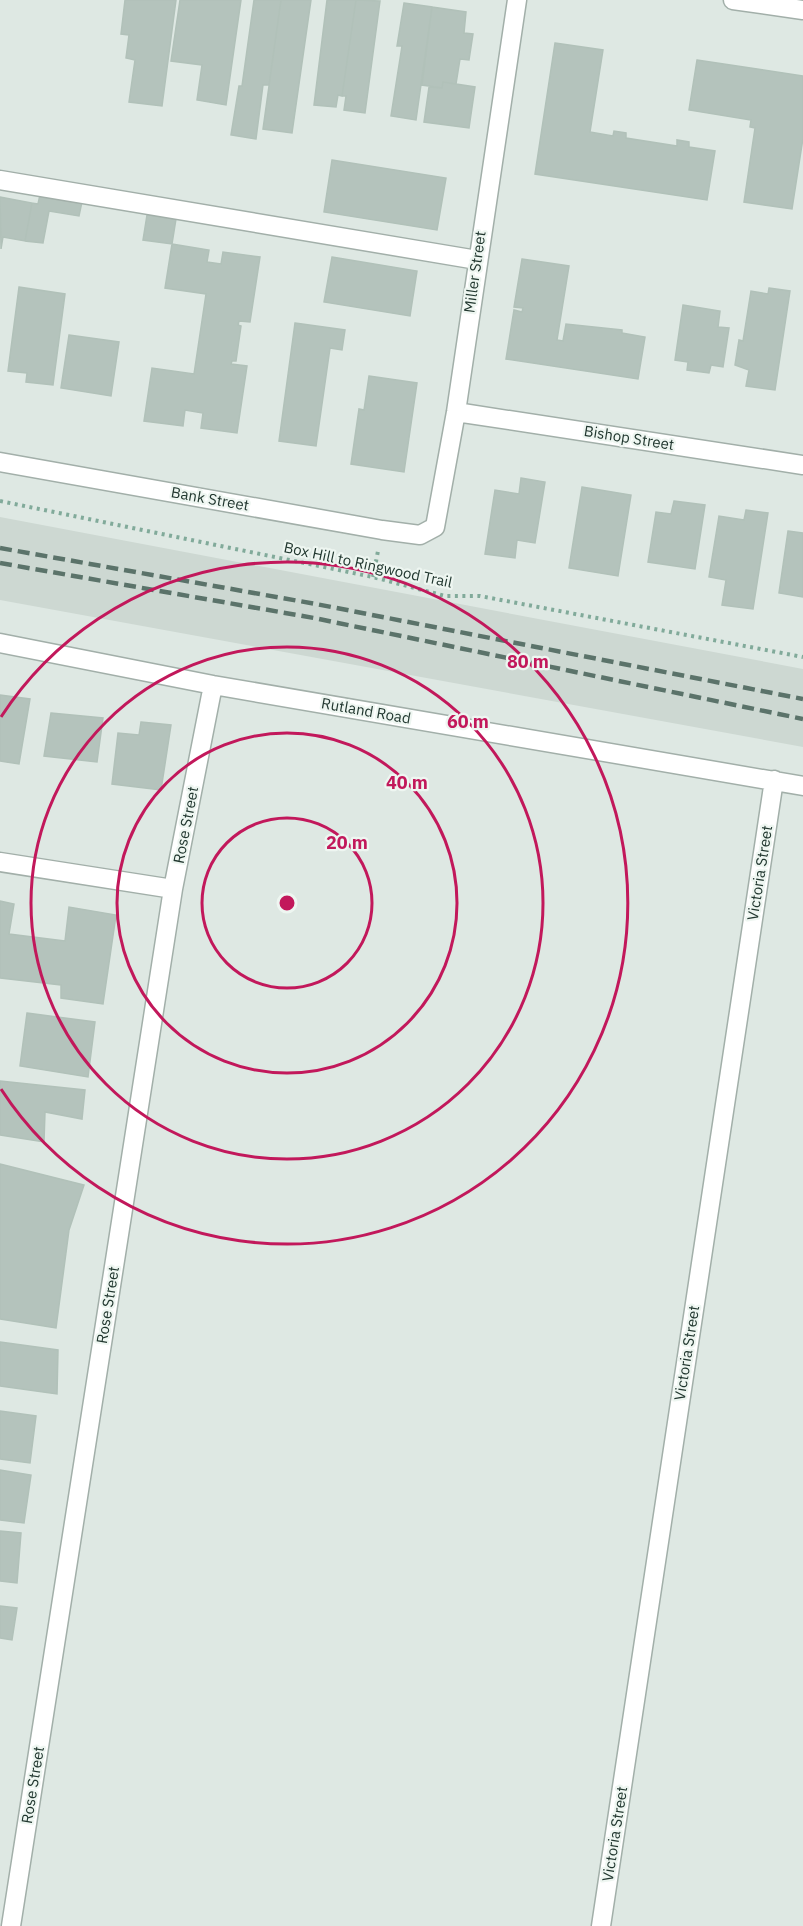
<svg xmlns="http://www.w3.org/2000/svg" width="803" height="1926" font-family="'IBM Plex Sans',sans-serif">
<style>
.built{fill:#cdd8d2}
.building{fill:#b4c3bc;stroke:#b1c1b9;stroke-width:1.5}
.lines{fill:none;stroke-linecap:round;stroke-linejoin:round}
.minor-casing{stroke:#a2afa9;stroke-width:21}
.path{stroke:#81aa9a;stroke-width:4;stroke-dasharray:3 4.5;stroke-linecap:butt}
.minor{stroke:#fff;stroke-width:18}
.rail{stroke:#5b736a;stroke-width:4.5;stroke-dasharray:12 6;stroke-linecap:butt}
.ring{fill:none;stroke:#c2185b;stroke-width:3}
.labels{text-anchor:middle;stroke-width:4.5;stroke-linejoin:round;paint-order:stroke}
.street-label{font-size:15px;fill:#21372f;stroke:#eef6f1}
.centre{fill:#c2185b;stroke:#eef6f1;stroke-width:3}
.ring-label{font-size:18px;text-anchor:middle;font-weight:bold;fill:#c2185b;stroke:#eef6f1;stroke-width:4.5;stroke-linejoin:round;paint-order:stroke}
</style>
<rect width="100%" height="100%" fill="#dee8e3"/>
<!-- built -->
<path class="built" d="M0,517L803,669V747L0,600Z"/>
<!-- building -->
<path class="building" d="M125,0H176L162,106L129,102L135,60L126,58L129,35L121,34Z
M180,0H241L226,105L197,100L202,65L171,61Z
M254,0H281L269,85H263L256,139L231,135L239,86H242Z
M281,0H311L292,133L263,129Z
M327,0H356L342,96L338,95L336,107L314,105Z
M356,0L380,1L365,113L344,110L346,96H342Z
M404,3L432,7L416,120L391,116L402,46H397Z
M432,7L466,12L464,33L473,34L469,60L460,59L456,84L443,82L442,88L422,85Z
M555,43L603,50L590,132L613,136L614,131L626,133V138L677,146V140L689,142V147L715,151L707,200L535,174Z
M697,60L803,76V138L792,209L744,202L755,128L750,127L751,120L689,110Z
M443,82L475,87L469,128L424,122L429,87L442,88Z
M332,160L446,178L437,230L324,212Z
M41,190L83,197L79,216L49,211L43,243L25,241L32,203L38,204Z
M0,197L32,203L25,241L3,237L1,249Z
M147,215L176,219L172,244L143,240Z
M172,244L209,250L207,262L221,264L223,252L260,257L250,322L239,321L238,325L241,326L236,361H232L231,364L247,366L237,433L201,428L203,413L185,410L183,426L144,421L152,368L194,374L206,294L165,288Z
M332,257L417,271L410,316L324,302Z
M522,259L569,266L557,340L563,341L566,324L622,330V333L645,337L638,379L506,359L514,310L522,312L523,308L514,307Z
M19,287L65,294L53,385L26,382L27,373L8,371Z
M769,288L790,291L775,390L746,386L749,370L735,365L739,340L743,341L751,291L768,294Z
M683,305L720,311L718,327L729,328L723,367L711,365L709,373L687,370L688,362L675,360Z
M295,323L345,330L342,350L330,348L316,446L279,441Z
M69,335L119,342L111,396L61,388Z
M369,376L417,383L404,472L351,464L359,409L364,410Z
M521,478L545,482L535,543L517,540L515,558L485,554L495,490L519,494Z
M582,487L631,495L618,576L569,568Z
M674,501L705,505L695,569L648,562L656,512L671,514Z
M746,510L768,513L753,609L722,605L726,580L709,577L719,516L744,520Z
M788,531L803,533V597L779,593Z
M0,695L30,699L19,764L0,761Z
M51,713L103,718L97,762L44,756Z
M141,722L171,725L161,790L112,784L118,733L139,735Z
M0,901L14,904L9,934L65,941L69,907L116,915L103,1004L61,998V985L0,978Z
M27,1013L95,1022L88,1077L20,1066Z
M0,1081L85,1090L82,1119L45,1112L44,1142L0,1135Z
M0,1164L84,1185L69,1230L56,1328L0,1319Z
M0,1342L58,1350L57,1394L0,1386Z
M0,1411L36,1416L30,1463L0,1459Z
M0,1470L31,1475L24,1523L0,1520Z
M0,1531L21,1533L17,1583L0,1581Z
M0,1606L17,1608L12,1640L0,1638Z"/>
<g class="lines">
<defs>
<path id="minor" d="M733,0L803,10
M0,180L477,260
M456,412L803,465
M0,462L382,530L420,535L435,527L456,412L517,0
M0,643L213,685L803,786
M0,862L173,889
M11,1926L173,889L213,685
M601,1926L774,780"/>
</defs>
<!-- minor casing -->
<use href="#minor" class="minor-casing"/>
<!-- path -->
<path class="path" d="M0,501L373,577L445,596H480L803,657
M373,577L378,551"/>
<!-- minor -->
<use href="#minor" class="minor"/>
<!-- rail -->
<path class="rail" d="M0,548L316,604L803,699
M0,563L314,618L803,719"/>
</g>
<!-- distance rings -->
<g class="ring">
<circle cx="287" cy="903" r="85"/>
<circle cx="287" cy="903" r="170"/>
<circle cx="287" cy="903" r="256"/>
<path d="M1 717A341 341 0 1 1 1 1089"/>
</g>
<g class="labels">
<!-- street labels -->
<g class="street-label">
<text transform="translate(475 272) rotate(-82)" y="5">Miller Street</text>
<text transform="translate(629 438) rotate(9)" y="5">Bishop Street</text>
<text transform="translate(210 499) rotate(10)" y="5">Bank Street</text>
<text transform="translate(368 565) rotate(12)" y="5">Box Hill to Ringwood Trail</text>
<text transform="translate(366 711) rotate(10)" y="5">Rutland Road</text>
<text transform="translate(186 825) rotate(-79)" y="5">Rose Street</text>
<text transform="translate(760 873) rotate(-81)" y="5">Victoria Street</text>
<text transform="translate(108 1305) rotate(-81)" y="5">Rose Street</text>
<text transform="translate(687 1353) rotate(-81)" y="5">Victoria Street</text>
<text transform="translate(33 1785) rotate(-81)" y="5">Rose Street</text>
<text transform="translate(615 1834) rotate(-81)" y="5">Victoria Street</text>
</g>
</g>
<circle cx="287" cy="903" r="9" class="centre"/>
<g class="ring-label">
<text x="528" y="668">80 m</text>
<text x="468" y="728">60 m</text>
<text x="407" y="789">40 m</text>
<text x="347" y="849">20 m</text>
</g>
</svg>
